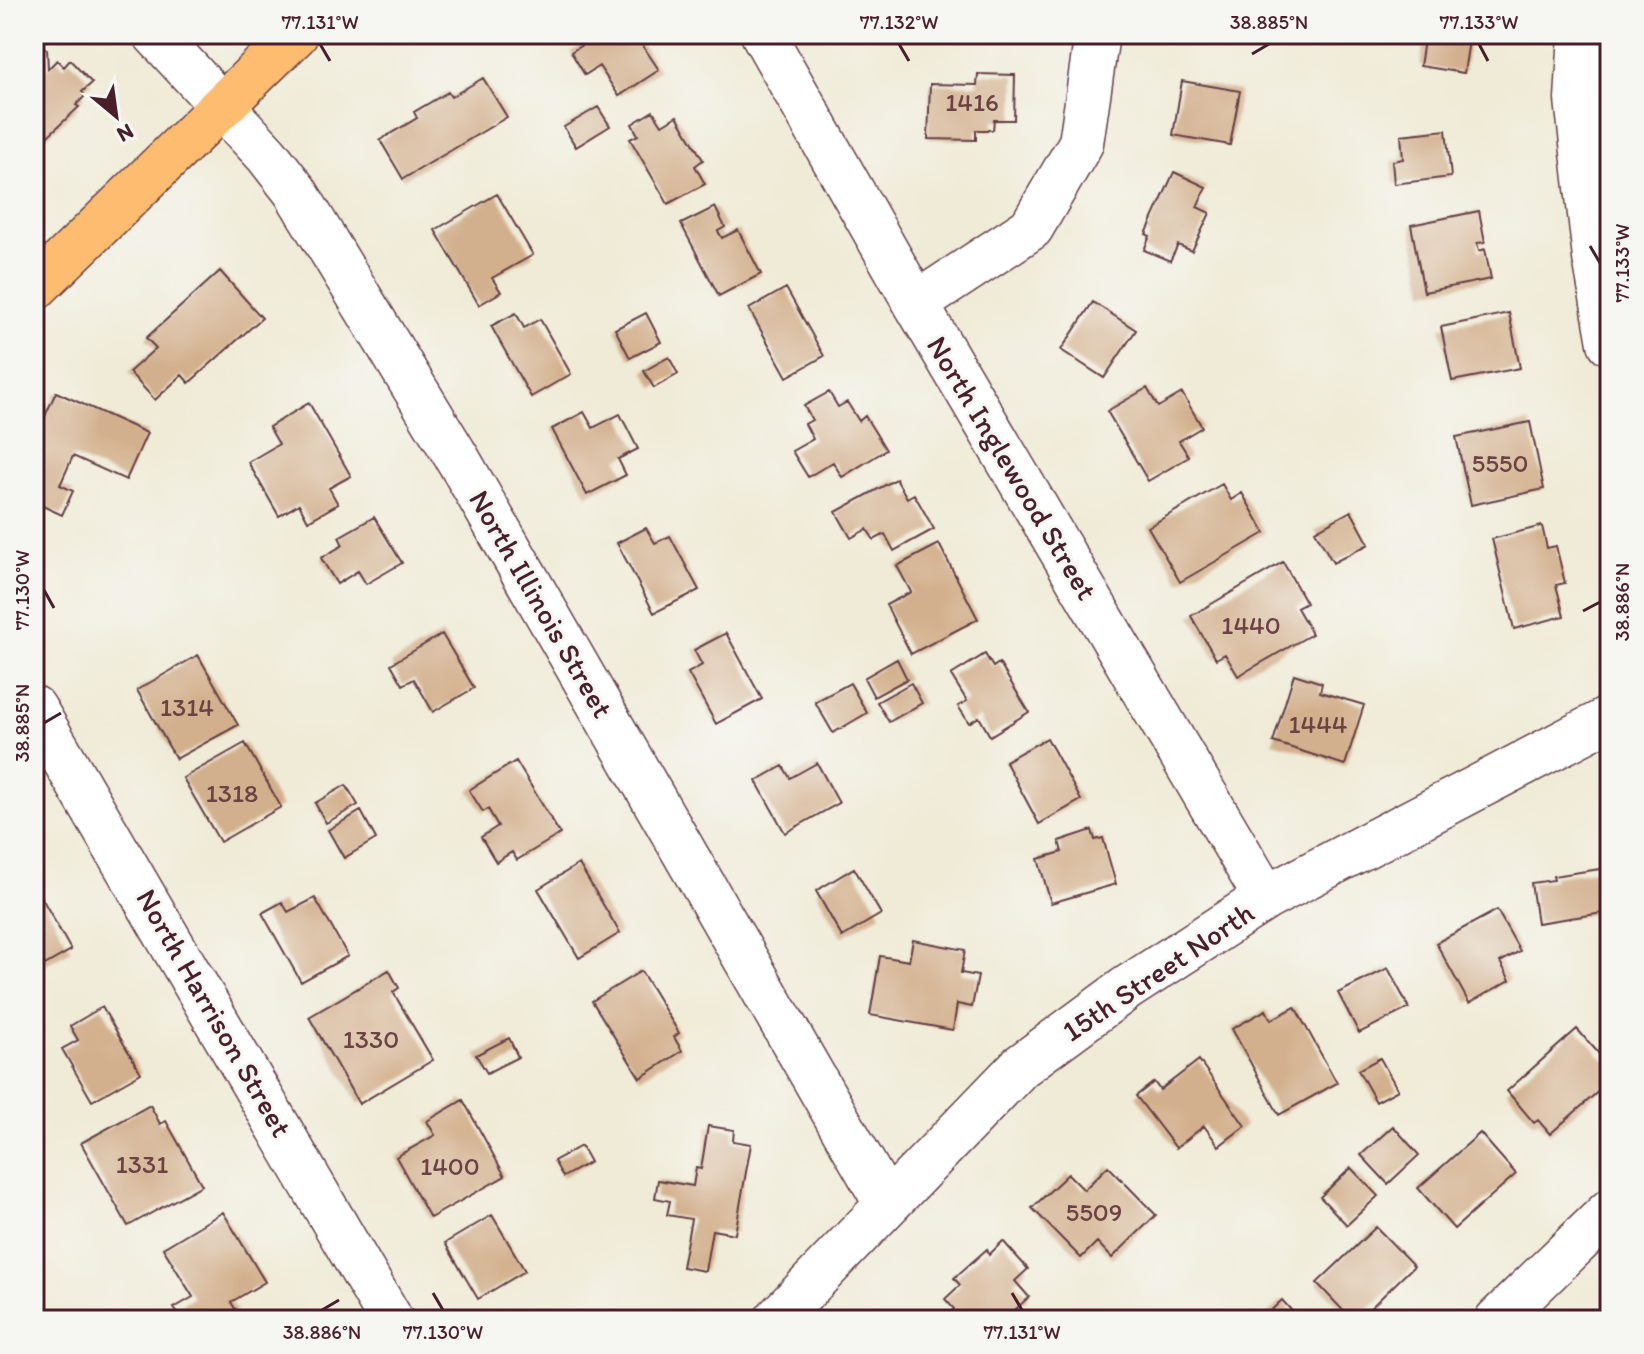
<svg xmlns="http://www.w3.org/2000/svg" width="1644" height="1354" font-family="Itim,sans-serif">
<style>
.building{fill:#d3b08d}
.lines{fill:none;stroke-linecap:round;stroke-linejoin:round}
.minor-casing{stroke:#633e45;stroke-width:47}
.major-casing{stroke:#633e45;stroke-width:47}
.minor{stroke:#fff;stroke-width:44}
.major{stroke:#fdbc70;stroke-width:44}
.ticks{fill:none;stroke:#4a1f2b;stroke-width:3}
.labels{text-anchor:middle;stroke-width:6;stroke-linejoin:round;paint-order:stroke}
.number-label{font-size:26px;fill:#6c4344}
.street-label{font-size:30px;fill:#4a1f2b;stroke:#f6f6f2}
.neatline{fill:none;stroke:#4a1f2b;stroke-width:3}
.ticks-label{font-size:20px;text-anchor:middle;fill:#4a1f2b}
</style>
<rect width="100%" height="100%" fill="#f6f6f2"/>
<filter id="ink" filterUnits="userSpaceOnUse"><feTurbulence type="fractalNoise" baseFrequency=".0125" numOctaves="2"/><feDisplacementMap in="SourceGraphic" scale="16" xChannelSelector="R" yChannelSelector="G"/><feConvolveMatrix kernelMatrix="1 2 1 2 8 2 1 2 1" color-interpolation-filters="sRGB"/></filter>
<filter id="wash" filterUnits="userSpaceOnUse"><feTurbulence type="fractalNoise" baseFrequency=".006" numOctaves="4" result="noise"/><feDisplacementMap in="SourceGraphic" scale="32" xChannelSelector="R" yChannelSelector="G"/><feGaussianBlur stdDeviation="1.8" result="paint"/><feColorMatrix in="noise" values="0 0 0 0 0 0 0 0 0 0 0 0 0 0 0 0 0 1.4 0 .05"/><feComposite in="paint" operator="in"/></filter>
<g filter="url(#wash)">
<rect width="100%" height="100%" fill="#f0ebd7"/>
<g id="blocks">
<!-- building -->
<path class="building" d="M599,34H635L659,70L619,96L599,66L585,75L571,52Z
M1425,34H1470L1464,73L1420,66Z
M34,46L47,49L48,69L57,60L64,67L70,60L92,83L82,92L85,96L76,105L79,107L34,149Z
M978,74L1015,75L1014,120H994L993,130H976V140L928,139L930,84L977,85Z
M483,78L507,117L403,179L380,140L417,118L414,112L448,92L451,97Z
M1182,81L1240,91L1230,145L1173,135Z
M598,107L610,126L576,147L564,127Z
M653,111L662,125L677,116L703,160L695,166L705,184L668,204L630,139L638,135L632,124Z
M1446,130L1451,177L1394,184L1392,161L1403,159L1401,135Z
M1174,172L1206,187L1197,207L1210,213L1192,251L1178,245L1170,261L1144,250L1150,236L1146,234Z
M497,194L533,255L492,278L501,292L479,305L435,230Z
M715,207L725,227L718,231L722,238L738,230L761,274L719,296L681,224Z
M1479,211L1485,242L1477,243L1479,251L1485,249L1491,279L1424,292L1411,225Z
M220,271L262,318L189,383L182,375L155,400L129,372L156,348L146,338Z
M786,288L824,356L787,377L749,309Z
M1093,302L1136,330L1104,378L1061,350Z
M516,313L524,328L540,319L571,374L531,397L491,326Z
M646,313L661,342L630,358L615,329Z
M1509,313L1520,368L1452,381L1441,327Z
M669,357L678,374L654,388L644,371Z
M1147,388L1158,407L1182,393L1202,427L1179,441L1189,457L1148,481L1107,411Z
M56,392L147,433L126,480L73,456L60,485L73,491L62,515L34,502V457L39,446L34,440Z
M829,392L838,407L847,402L859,421L865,416L886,450L842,477L833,462L808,477L792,451L813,439L805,424L812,420L804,406Z
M309,403L351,476L329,488L338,504L308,521L299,504L279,516L248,462L279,444L269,427Z
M584,412L593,428L620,414L638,449L618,459L626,475L587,495L552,429Z
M1530,422L1544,489L1471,505L1456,437Z
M896,479L907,498L914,494L934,529L894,551L885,534L874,540L867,529L851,538L836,512Z
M1222,484L1231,500L1242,493L1265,533L1180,582L1148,527Z
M1351,511L1369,544L1333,563L1315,531Z
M374,517L402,563L366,584L358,571L337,584L321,558L343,545L339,537Z
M1542,526L1547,548L1556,546L1565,583L1556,585L1564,616L1514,629L1492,539Z
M646,528L655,543L670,536L699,590L654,613L617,543Z
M939,544L978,619L911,654L886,605L911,592L897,566Z
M1283,562L1306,603L1297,608L1312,634L1238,676L1225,654L1216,659L1191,616Z
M726,633L762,699L716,724L688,673L702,665L694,650Z
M442,634L474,688L433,712L414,679L403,685L391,664Z
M985,654L993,667L999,663L1029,712L990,736L979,717L969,723L958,706L967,701L951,675Z
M198,655L238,725L176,759L137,690Z
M897,659L907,679L874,697L864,678Z
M1294,674L1322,683L1320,692L1364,705L1345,765L1273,742Z
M850,683L867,713L833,733L815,702Z
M911,683L922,703L889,722L877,702Z
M1047,738L1081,800L1039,824L1005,761Z
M245,743L281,807L220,842L183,778Z
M516,761L560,834L517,860L512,852L496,862L481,837L498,826L488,809L483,812L469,790Z
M817,763L839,803L785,833L756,781L783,766L790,778Z
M346,785L358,805L326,823L315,803Z
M361,811L376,839L344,858L328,830Z
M1092,830L1095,840L1103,838L1116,884L1051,903L1038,859L1062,852L1059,841Z
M579,864L620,933L579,958L538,889Z
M854,868L881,914L842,937L816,891Z
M1607,868L1610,912L1537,923L1531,883L1554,880L1553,876Z
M34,884L71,950L34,971Z
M315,898L348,956L301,982L262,913L282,902L288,912Z
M1497,910L1520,951L1500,962L1510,980L1469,1003L1436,943Z
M913,940L965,950L961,973L978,976L972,1007L957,1004L953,1030L870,1015L880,956L909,961Z
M1388,968L1409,1008L1359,1033L1338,993Z
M389,970L399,988L393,992L433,1060L359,1104L309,1017Z
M641,971L679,1033L674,1037L682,1051L640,1078L592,1001Z
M102,1007L141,1073L92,1101L62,1049L78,1040L70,1026Z
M1295,1007L1337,1083L1279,1115L1232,1029L1266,1010L1271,1020Z
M1577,1029L1610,1066V1081L1550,1134L1538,1120L1534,1123L1507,1091Z
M509,1038L518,1057L487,1073L476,1055Z
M1380,1058L1398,1090L1376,1102L1358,1070Z
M1199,1060L1245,1126L1219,1146L1204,1126L1176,1148L1136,1096L1154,1082L1160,1090Z
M463,1100L505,1176L430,1218L396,1157L435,1135L427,1121Z
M150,1105L160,1124L166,1121L202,1185L128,1226L81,1143Z
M708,1126L734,1130L733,1141L751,1144L735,1234L712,1230L705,1271L682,1267L691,1219L667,1215L670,1201L655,1198L658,1180L693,1186L696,1168L701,1169Z
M1393,1126L1419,1155L1388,1184L1361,1155Z
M1480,1133L1516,1174L1454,1229L1418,1188Z
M581,1146L590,1162L563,1177L554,1161Z
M1108,1166L1156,1215L1112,1258L1097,1242L1081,1258L1032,1208L1068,1174L1084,1190Z
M1351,1168L1378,1196L1347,1225L1320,1197Z
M223,1212L265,1282L231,1302L237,1312L224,1320H182L174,1308L193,1297L163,1248Z
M492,1215L525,1271L478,1299L445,1243Z
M1376,1227L1414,1266L1358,1320H1352L1317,1283Z
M1003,1241L1028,1269L1015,1281L1029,1297L1004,1320H941L954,1309L945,1299L960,1285L954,1278L987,1249L989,1255Z
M1282,1300L1300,1320H1261Z"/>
</g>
</g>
<g filter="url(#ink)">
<use href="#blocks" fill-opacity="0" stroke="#633e45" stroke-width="2"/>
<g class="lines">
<defs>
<path id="minor" d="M155,34L267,155L295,191L459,461L886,1203
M763,34L916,304L1266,898
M1581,34L1577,99L1595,258L1610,343
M916,304L1031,228L1081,143L1097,34
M34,708L391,1320
M776,1320L1021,1066L1127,988L1266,898L1610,718
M1497,1320L1610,1211"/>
<path id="major" d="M34,289L296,34"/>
</defs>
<!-- minor casing -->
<use href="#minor" class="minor-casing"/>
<!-- major casing -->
<use href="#major" class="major-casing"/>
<!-- minor -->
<use href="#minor" class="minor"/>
<!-- major -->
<use href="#major" class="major"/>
</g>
</g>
<!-- ticks -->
<path class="ticks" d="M320,44L330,61M899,44L909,61M1479,44L1488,61M1252,54L1269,44M1590,246L1600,263M44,590L54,608M1583,611L1600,602M44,723L61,713M433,1293L443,1310M1012,1293L1022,1310M322,1310L339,1300"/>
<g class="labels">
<!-- number labels -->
<g class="number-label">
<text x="972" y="111">1416</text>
<text x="1500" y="472">5550</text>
<text x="1251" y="634">1440</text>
<text x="187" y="716">1314</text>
<text x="1318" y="733">1444</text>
<text x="232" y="802">1318</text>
<text x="371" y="1048">1330</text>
<text x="142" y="1173">1331</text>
<text x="450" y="1175">1400</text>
<text x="1094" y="1221">5509</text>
</g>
<!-- street labels -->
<g class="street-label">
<text transform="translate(1012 468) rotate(59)" y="10">North Inglewood Street</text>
<text transform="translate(541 604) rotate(60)" y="10">North Illinois Street</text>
<text transform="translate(1158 972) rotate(-34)" y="10">15th Street North</text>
<text transform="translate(214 1013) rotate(60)" y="10">North Harrison Street</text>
</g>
</g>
<!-- margin -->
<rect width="1644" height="1354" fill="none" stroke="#f6f6f2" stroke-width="88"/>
<!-- north arrow -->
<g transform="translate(116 116) rotate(151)" stroke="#f6f6f2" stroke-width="6" paint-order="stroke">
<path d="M0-6L14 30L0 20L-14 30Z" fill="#4a1f2b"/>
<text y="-12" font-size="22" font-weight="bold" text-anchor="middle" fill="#4a1f2b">N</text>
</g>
<rect x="44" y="44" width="1556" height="1266" class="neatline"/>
<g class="ticks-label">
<text x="320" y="29">77.131°W</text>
<text x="899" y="29">77.132°W</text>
<text x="1269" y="29">38.885°N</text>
<text x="1479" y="29">77.133°W</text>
<text transform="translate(1622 263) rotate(-90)" y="7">77.133°W</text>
<text transform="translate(22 590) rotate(-90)" y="7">77.130°W</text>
<text transform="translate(1622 602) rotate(-90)" y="7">38.886°N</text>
<text transform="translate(22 723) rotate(-90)" y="7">38.885°N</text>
<text x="322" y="1339">38.886°N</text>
<text x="443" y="1339">77.130°W</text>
<text x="1022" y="1339">77.131°W</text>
</g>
</svg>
